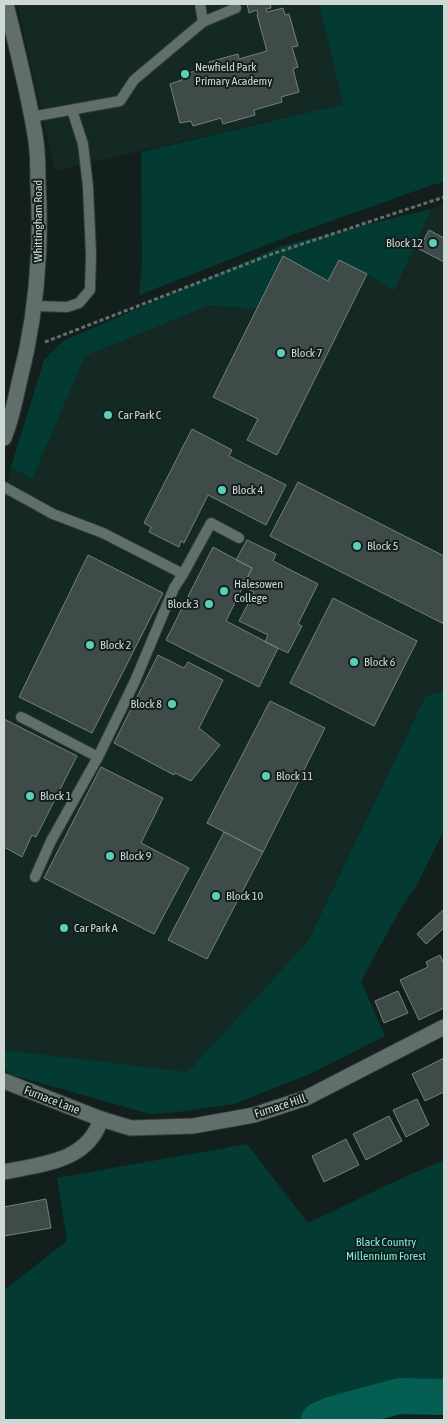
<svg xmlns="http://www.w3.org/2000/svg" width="448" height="1424" font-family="'Asap Condensed',sans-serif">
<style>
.built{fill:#142824}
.green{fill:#033a32}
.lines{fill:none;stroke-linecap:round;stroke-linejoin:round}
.river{stroke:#055e52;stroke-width:36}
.building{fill:#3e4b48;stroke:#72817d}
.lane-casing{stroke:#333b39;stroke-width:12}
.street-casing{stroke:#333b39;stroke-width:17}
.secondary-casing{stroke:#333b39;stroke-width:17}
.path{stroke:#636d6b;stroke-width:3;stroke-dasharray:4 2.5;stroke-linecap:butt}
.lane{stroke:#606f6b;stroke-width:10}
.street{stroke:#606f6b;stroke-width:15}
.secondary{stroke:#606f6b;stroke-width:15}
.poi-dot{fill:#5cceba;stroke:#131f1d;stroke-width:2}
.labels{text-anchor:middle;stroke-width:4;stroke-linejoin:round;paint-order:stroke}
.poi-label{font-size:12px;fill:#d0d8d6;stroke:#131f1d;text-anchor:start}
.street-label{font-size:12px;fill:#d0d8d6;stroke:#131f1d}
.park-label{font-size:12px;fill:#7feed9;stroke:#131f1d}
</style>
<rect width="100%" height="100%" fill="#131f1d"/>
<!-- built -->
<path class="built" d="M17,4H319L343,104L55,171Z
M444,205V690L425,697L308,941L188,1073L4,1050V491L44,360L245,274L282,256Z"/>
<!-- green -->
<path class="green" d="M319,4H444V182L429,186L292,235L139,295L142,264L141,152L343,104Z
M431,209L394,291L367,274L339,261L328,281L283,257L257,309L210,305L85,356L32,479L11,467L44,360L63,341L281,246Z
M444,690V830L418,883L400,910L361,981L385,1036L310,1074L234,1104L178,1112L150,1114L12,1075L4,1069V1050L188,1072L308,941L425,697Z
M247,1144L308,1223L402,1178L444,1160V1410L399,1396L333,1414L319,1420H4V1290L67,1241L57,1178Z"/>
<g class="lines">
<!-- river -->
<path class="river" d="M319,1420L333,1414L399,1396L444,1397"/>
</g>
<!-- building -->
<path class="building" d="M247,4H270L271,8L266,9L267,12L283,8L285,15L289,14L298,46L292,47L298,67L293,69L299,92L281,97L282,102L254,110L255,115L223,124L221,118L193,126L191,121L180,123L170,84L182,80L181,75L210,67L209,62L238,54L239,59L267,51L257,15H258L257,10L249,13Z
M429,230L444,238V262L419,249Z
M283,256L328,281L339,260L367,274L277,455L247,440L258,419L213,397Z
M192,429L232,450L229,456L286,485L266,525L208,495L184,543L181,541L179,547L149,532L151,527L144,523Z
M298,482L444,556V624L270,536Z
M247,540L276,554L273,561L318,584L298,624L302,626L288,653L265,642L268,635L239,621L254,592L243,587L252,568L236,560Z
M213,547L252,568L226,621L278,648L259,687L166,640Z
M88,555L163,593L92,733L19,697Z
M333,598L417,641L374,726L290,683Z
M158,655L184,668L188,662L223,680L199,728L220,745L191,781L175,773L174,775L114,743Z
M270,701L325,728L263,852L207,823Z
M4,719L77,756L36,837L32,835L22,857L4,847Z
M101,767L163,798L141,843L189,868L154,934L44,878Z
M224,832L263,852L207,959L168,940Z
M444,909V928L426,944L417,934Z
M440,955L444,964V1008L419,1020L400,980L428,967L426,962Z
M398,991L408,1013L384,1023L375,1001Z
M444,1058V1092L425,1101L412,1074Z
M417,1099L429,1125L406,1137L393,1110Z
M389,1116L402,1141L366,1160L353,1134Z
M346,1139L359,1165L324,1182L312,1156Z
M46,1199L51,1228L4,1236V1207Z"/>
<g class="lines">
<defs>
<path id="lane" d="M200,4L203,22
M31,117L120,101L134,80L203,22L236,8
M35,306L67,307L79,303L90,290L91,254L88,187L83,144L72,110
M4,487L53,514L103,533L183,574L211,523L239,538
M21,717L98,757L51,841L35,877
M98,757L135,681L174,588L183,574"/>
<path id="street" d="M4,438C11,421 15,402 19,383C36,318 42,251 38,183C38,169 38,155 36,141C29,95 17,49 6,4
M4,1172C41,1164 88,1162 101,1119"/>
<path id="secondary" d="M4,1081L101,1119L131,1128L193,1126L254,1115L306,1098L444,1027"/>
</defs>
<!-- lane casing -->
<use href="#lane" class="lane-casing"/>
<!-- street casing -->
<use href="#street" class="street-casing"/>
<!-- secondary casing -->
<use href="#secondary" class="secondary-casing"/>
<!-- path -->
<path class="path" d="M45,342L272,254L444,197"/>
<!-- lane -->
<use href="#lane" class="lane"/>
<!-- street -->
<use href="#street" class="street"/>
<!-- secondary -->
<use href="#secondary" class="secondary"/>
</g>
<!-- markers -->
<g class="poi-dot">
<circle cx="185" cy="74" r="5"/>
<circle cx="433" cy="243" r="5"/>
<circle cx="281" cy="353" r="5"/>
<circle cx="108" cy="415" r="5"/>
<circle cx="222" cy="490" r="5"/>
<circle cx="357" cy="546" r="5"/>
<circle cx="224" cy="591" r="5"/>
<circle cx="209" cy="604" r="5"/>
<circle cx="90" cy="645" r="5"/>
<circle cx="354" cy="662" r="5"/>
<circle cx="172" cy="704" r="5"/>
<circle cx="266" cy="776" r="5"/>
<circle cx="30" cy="796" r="5"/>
<circle cx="110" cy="856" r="5"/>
<circle cx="216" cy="896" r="5"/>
<circle cx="64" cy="928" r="5"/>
</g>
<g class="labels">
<!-- poi labels -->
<g class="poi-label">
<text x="195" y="71">Newfield Park<tspan x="195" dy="14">Primary Academy</tspan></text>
<text x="423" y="247" text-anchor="end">Block 12</text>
<text x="291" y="357">Block 7</text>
<text x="118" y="419">Car Park C</text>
<text x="232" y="494">Block 4</text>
<text x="367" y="550">Block 5</text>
<text x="234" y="588">Halesowen<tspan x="234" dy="14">College</tspan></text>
<text x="199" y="608" text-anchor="end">Block 3</text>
<text x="100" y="649">Block 2</text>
<text x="364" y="666">Block 6</text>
<text x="162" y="708" text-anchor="end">Block 8</text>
<text x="276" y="780">Block 11</text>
<text x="40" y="800">Block 1</text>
<text x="120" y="860">Block 9</text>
<text x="226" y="900">Block 10</text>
<text x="74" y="932">Car Park A</text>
</g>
<!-- street labels -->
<g class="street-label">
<text transform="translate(38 221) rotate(-90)" y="4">Whittingham Road</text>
<text transform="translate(52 1100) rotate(21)" y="4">Furnace Lane</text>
<text transform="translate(280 1106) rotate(-18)" y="4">Furnace Hill</text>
</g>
<!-- park labels -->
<g class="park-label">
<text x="386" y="1246">Black Country<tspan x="386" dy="14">Millennium Forest</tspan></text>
</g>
</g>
<!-- border -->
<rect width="448" height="1424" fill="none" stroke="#d0d8d6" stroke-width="10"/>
</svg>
